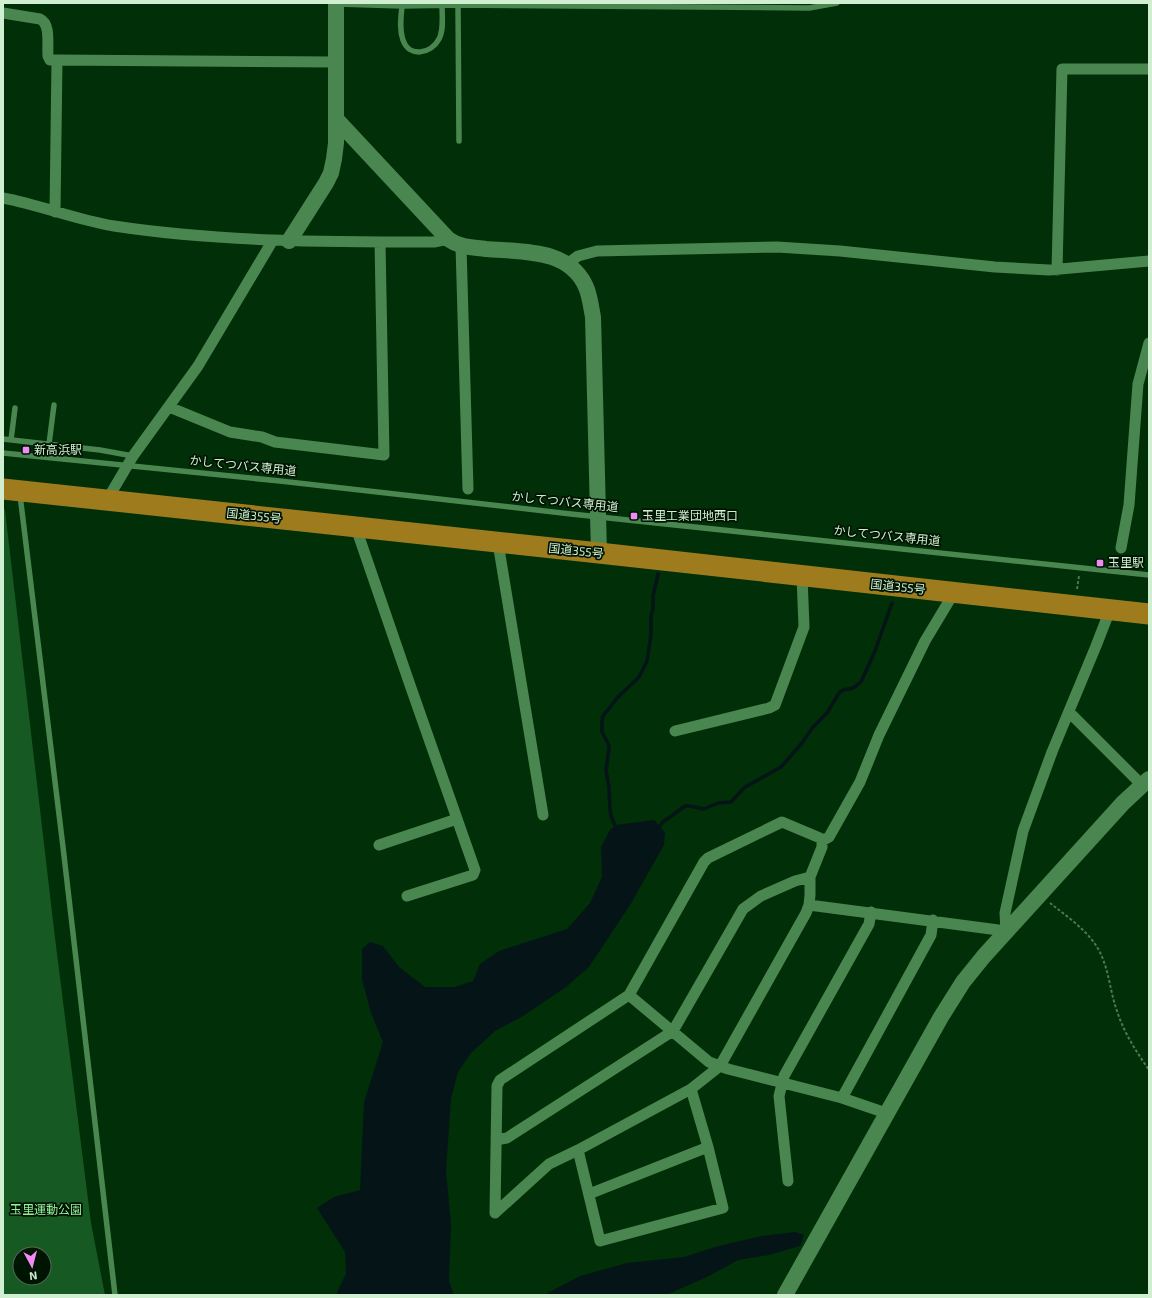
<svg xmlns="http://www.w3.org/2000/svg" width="1152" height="1298" font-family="'Exo 2','Noto Sans JP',sans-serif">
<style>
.green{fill:#165922;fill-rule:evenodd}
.water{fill:#051517}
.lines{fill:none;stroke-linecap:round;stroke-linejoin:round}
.stream{stroke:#051517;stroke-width:3.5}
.path{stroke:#4e7753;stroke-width:2;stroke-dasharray:3 2;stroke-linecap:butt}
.lane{stroke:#4a8650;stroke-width:5.5}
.street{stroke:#4a8650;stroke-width:11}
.secondary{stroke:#4a8650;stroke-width:16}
.highway{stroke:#9e7b1d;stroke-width:21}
.poi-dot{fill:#f18af4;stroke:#001402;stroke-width:1.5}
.labels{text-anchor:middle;stroke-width:3.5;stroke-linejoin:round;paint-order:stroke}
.poi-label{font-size:12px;fill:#d0efd1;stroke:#001402;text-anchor:start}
.street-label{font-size:12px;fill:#d0efd1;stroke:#001402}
.park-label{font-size:12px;fill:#96f09d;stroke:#001402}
</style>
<rect width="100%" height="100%" fill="#002f08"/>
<!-- green -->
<path class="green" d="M3,508L5,510L55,938L91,1223L105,1295H3ZM20,1254H44V1278H20Z"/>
<!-- water -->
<path class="water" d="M654,820L665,832L664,845L630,905L589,967L566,987L523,1016L495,1031L471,1053L458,1072L451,1098L446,1171L451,1224L449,1281L454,1295H337V1292L346,1274L345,1252L317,1208L334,1197L360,1190L364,1102L383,1042L371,1013L362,979V949L370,942L383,946L399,967L425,987H455L473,981L480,964L499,951L567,929L590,903L602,877L601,847L610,830L616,825Z
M795,1232L804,1235L800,1246L769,1255L738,1260L709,1276L666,1295H544L580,1276L627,1263L684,1257L715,1247L761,1236Z"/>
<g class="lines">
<!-- stream -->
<path class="stream" d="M616,828L611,816L610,809L609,787L606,771L609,748L608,743L602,732V722L603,716L618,697L639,677L647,661L651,635V617L653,608V596L658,574
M658,828L663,822L685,806H690L704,809L718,803L731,802L745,787L781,767L802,743L813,727L827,713L839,693L843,690L853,688L861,682L875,651L892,603"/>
<!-- path -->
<path class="path" d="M1077,589L1079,576
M1050,903C1065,915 1084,928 1095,944C1109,964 1109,989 1117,1011C1124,1033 1136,1051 1149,1070"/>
<!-- lane -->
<path class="lane" d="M337,4L402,6L458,5
M402,6C401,17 399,29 403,40C409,58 431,54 439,39C444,30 442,16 442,5
M459,141L458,5L809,8L837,3
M3,439L100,450L133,456
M11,440L15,408
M49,444L54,405
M3,453L280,481L571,514L1149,575
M20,495L63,847L115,1295"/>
<!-- street -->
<path class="street" d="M3,13L40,19C51,24 47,45 48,56L50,60H57
M3,198C41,205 76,220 114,226C220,242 327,242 434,242L448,239
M55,212L57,60L336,62
M461,246L468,489
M567,264L578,256L597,251L777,247L840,251L995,267L1049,270L1149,261
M1057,270L1062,69H1149
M169,407L230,432L262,437L275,442L384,455L380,242
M107,500L133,456L198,366L273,240
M356,528L410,685L475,870L473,875L407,896
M498,543L543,815
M1121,548L1129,505L1138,384L1149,343
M1069,712L1142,785
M675,731L769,708L775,705L804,627L802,576
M379,845L457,819
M809,905L1006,931L1005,913L1023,831L1052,752L1096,646L1110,610
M629,995L709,1062L728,1069L842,1098L886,1113
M842,1098L931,935L933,920
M496,1139H501L507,1138L673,1031L743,909L761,896L795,881L810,877
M578,1150L600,1241L723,1208L708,1147L691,1089
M788,1181L779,1096L784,1076L869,924L871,912
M589,1194L708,1147
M495,1213L549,1164L578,1150L691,1089L720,1066L806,913L809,905L810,895V877L822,847V841L829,837L860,782L879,735L925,641L949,601L952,593
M495,1213L497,1086L500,1080L629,995L704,862L708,858L782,822L820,838L822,841"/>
<!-- secondary -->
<path class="secondary" d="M336,119L448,239C461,248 471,247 486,249C521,252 569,248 586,287C590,296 591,307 593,317L599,553
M289,241L326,183L331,173L334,159L336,143V3
M785,1295L941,1017L963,982L984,956L1123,803L1149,779"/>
<!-- highway -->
<path class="highway" d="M3,489L599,553L1149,614"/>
</g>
<!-- markers -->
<g class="poi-dot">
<rect x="22" y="446" width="8" height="8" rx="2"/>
<rect x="630" y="512" width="8" height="8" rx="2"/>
<rect x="1096" y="559" width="8" height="8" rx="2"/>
</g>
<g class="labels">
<!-- poi labels -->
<g class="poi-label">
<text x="34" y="454">新高浜駅</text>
<text x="642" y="520">玉里工業団地西口</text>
<text x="1108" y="567">玉里駅</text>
</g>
<!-- street labels -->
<g class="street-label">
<text transform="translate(243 466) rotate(6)" y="4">かしてつバス専用道</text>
<text transform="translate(565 502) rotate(6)" y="4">かしてつバス専用道</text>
<text transform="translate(254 516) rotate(6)" y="4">国道355号</text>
<text transform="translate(887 536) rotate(6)" y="4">かしてつバス専用道</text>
<text transform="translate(576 551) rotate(6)" y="4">国道355号</text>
<text transform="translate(898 587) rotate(6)" y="4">国道355号</text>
</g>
<!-- park labels -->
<g class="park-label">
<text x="46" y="1214">玉里運動公園</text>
</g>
</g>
<!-- border -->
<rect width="1152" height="1298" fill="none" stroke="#d0efd1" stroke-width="8"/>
<!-- north arrow -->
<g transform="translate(32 1266) rotate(173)"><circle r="19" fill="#001402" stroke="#536c55"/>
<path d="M0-3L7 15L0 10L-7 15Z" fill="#f18af4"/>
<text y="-6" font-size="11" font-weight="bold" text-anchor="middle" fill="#d0efd1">N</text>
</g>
</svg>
